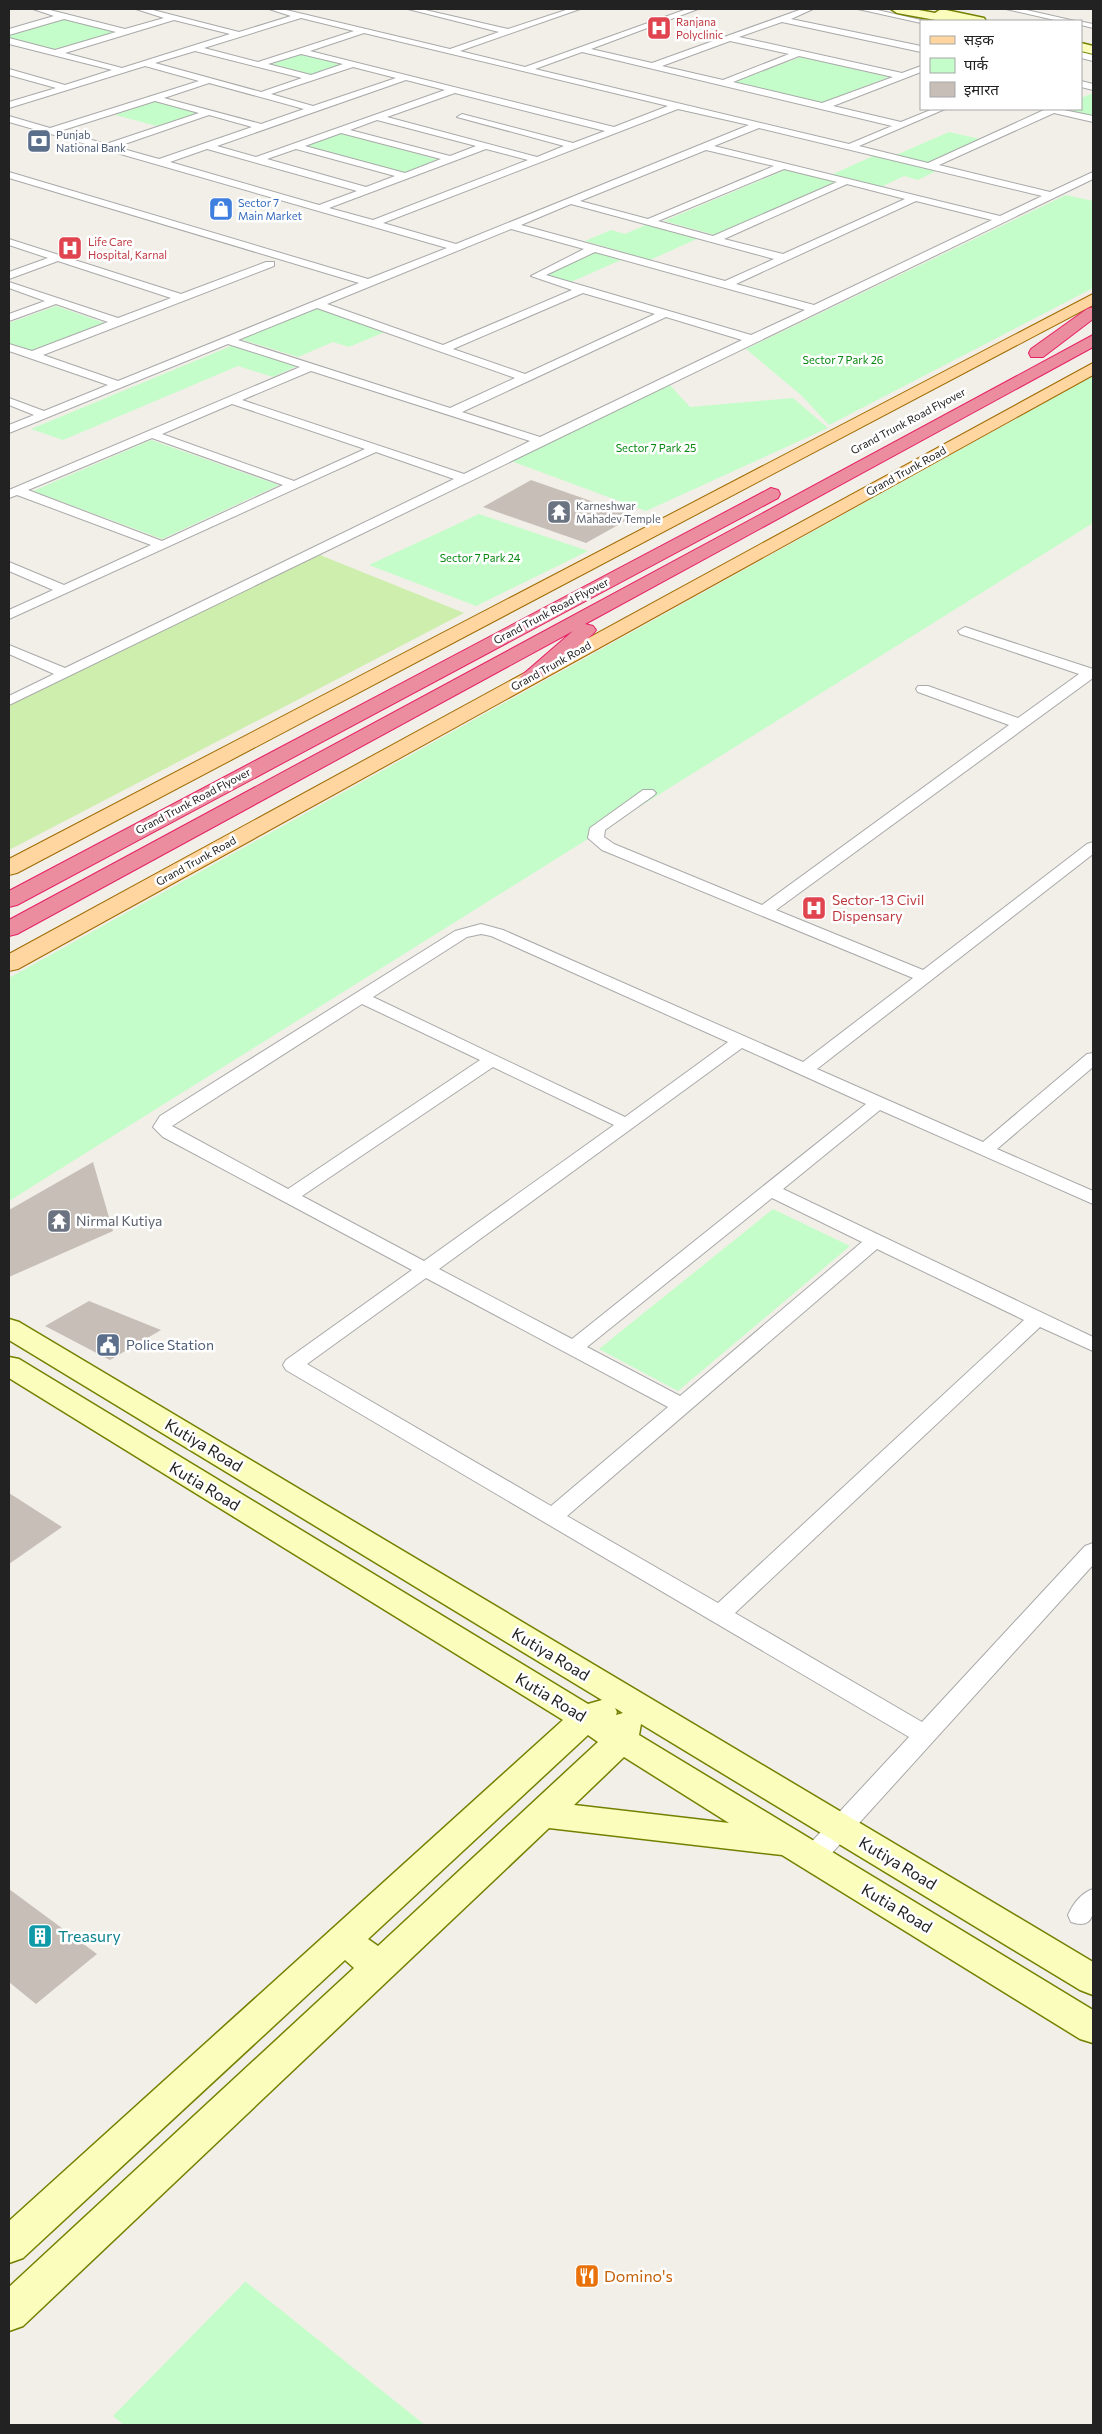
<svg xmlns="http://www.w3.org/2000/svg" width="1102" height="2434" font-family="Commissioner,'Noto Sans Devanagari',sans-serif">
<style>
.grass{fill:#cdeeac}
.park{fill:#c4fdc9}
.building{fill:#c7beb7}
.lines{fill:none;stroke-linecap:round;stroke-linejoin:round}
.street-casing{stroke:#a9a9a9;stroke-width:2}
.secondary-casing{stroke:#748100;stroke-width:3}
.primary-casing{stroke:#9f6a00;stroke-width:2}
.highway-casing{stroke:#e52064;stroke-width:2}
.street{fill:#fff;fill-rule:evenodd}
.secondary{fill:#fafdbb;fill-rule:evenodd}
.primary{fill:#ffd6a0;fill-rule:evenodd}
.highway{fill:#ec8d9f;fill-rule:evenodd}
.labels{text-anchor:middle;stroke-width:5;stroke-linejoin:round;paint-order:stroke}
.far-health-label{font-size:11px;fill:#be3a42;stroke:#fff;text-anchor:start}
.far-service-label{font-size:11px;fill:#4e5e75;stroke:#fff;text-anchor:start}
.far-shop-label{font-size:11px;fill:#366cbe;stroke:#fff;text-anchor:start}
.far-park-label{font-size:11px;fill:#068910;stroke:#fff}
.far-street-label{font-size:11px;fill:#222;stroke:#fff}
.far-worship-label{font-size:11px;fill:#5b616d;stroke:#fff;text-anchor:start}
.health-label{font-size:14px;fill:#be3a42;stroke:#fff;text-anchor:start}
.worship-label{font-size:14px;fill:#5b616d;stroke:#fff;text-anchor:start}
.service-label{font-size:14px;fill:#4e5e75;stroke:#fff;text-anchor:start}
.near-street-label{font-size:16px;fill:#222;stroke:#fff}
.near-culture-label{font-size:16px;fill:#0d838f;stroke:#fff;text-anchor:start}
.near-food-label{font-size:16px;fill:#c56008;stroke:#fff;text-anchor:start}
</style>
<rect width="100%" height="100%" fill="#f2efe8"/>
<!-- grass -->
<path class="grass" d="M320,555L464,613L9,850V705Z"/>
<!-- park -->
<path class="park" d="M60,18L116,32L55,51L9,39V33Z
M302,54L342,65L312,75L272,64Z
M801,57L889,77L822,103L733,82Z
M1093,93V116L1059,109H1081V98Z
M156,101L198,113L157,126L115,115Z
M949,132L980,139L928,163L896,155Z
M340,133L440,160L405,173L305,146Z
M873,156L936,171L918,180L904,176L881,187L831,175Z
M785,170L835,182L715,235L664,221Z
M1066,195L1093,201V288L829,425L801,395L746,349Z
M648,224L699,238L650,260L585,241L611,230L625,234Z
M591,251L621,260L571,282L540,273Z
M56,306L105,323L31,351L9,343V323Z
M317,307L385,332L349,347L333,342L298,357L240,339Z
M231,346L297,366L273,377L238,366L63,440L31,429Z
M1093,376V523L9,1201V978Z
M668,383L690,407L793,398L828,428L646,511L511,461Z
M151,440L279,485L162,539L33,491Z
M479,514L588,551L476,606L369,565Z
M773,1209L850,1246L678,1391L599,1349Z
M246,2281V2282L425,2425H124L113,2416Z"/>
<!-- building -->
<path class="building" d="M531,480L634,516L586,543L483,507Z
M93,1162L113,1231L9,1277V1210Z
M89,1301L161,1330L110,1360L45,1326Z
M9,1493L62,1527L9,1564Z
M9,1889L97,1954L36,2004L9,1982Z"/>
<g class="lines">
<defs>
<path id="street" d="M33,9H46L125,29L164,18L136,9H149L239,32L291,16L269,9H282L450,49L499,32L408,9H421L508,29L569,9H580L460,51L525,67L687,9H698L591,49L652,63L802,9H813L791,19L921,46V52L782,22L739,37L902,73L921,66V72L833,106L901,122L933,109H945L859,146L928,163L1044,110V109H1059L1093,116V122L1054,113L939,165L1050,192L1093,172V179L9,705V696L54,674L9,654V645L65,668L454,479L376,452L9,619V610L53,590L9,571V562L64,585L151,545L17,495L9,498V490L300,367L228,344L9,433V425L34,415L9,405V398L44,411L108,385L9,351V344L32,351L108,322L56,304L9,321V314L45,301L9,288V282L118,318L171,298L58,261L9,279V272L48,258L9,245V239L181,294L266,262H274V266L43,355L118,381L359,283L9,178V172L368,279L447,248L9,122V116L50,128L199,81L145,66L9,108V102L56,88L9,75V69L65,85L112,70L9,44V38L55,50L116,32L64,19L9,35V29L54,16ZM301,18L354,31L258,62L204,48ZM174,20L230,34L122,68L65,53ZM364,33L668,106L614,127L310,51ZM730,41L789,54L723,80L662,66ZM195,51L302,78L261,92L155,63ZM582,52L892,126L849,144L535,69ZM301,54L343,64L311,75L268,64ZM799,56L893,77L822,103L733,82ZM353,67L396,78L313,106L271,94ZM406,80L445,90L256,157L217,146ZM209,83L304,109L261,124L164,98ZM455,93L605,131L573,143L462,114L457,117L564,146L537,157L387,117ZM155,101L199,113L106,144L60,131ZM678,109L749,125L456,244L383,223ZM209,115L252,127L159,159L116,147ZM377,120L476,146L450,156L350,130ZM759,128L1042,196L1000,216L714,146ZM341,133L441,159L405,173L305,146ZM207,149L357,191L319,205L170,162ZM296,149L395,176L366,187L267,159ZM486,149L528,160L373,220L329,208ZM706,150L774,166L648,219L580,201ZM784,169L837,182L713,236L658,221ZM847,184L905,199L783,254L724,239ZM916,201L992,220L814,305L736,284ZM571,204L774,259L725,281L521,225ZM511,229L584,249L531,276L572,290L443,345L327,304ZM595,252L805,310L751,335L546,275ZM583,293L655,314L525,374L453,349ZM317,308L515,378L450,408L238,340ZM666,317L742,340L540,437L462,412ZM311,371L530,441L464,474L242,400ZM232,404L365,449L294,481L162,434ZM152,438L283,485L162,541L28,490Z
M858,9H873L925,21H921V23Z
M1006,9H1022L1075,21H1059Z
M1078,21L1093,24V28L1081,25V21Z
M1081,52L1093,55V61L1081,58Z
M1081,81L1093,84V90L1081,87Z
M965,627L1093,669V678L776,910L923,970L1087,844L1093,842V854L817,1069L983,1142L1087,1054L1093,1053V1067L997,1149L1093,1191V1204L880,1110L783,1189L1093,1337V1351L1040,1327L735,1613L922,1722L1085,1546L1093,1543V1565L822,1864L813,1867L804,1864L801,1857L804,1850L909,1737L286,1370L283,1365L286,1360L412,1270L163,1137L153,1127L160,1116L455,931L481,924L503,930L803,1062L913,978L602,850L588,838L590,828L643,790H653L656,793L653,796L605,830L604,837L614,844L762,905L1009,725L918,692L916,689L918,686H928L1018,718L1079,674L960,634L958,631ZM481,934L491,936L728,1042L625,1117L373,997L467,937ZM362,1004L480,1060L288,1189L172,1126ZM742,1048L866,1104L572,1339L439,1269ZM493,1067L614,1125L424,1261L302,1196ZM772,1198L862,1242L680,1396L587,1347ZM877,1249L1024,1320L718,1603L567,1516ZM426,1278L668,1407L551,1506L307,1364Z
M1093,1889C1094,1907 1097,1931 1071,1922L1068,1915C1073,1904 1081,1893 1093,1889Z"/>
<path id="secondary" d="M891,9H913L935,13L941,9L984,18L986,21H941L897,13Z
M1081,43L1093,46V54L1081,51Z
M9,1319L19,1322L1093,1962V1995L1080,1990L641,1724L639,1735L1093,2010V2043L1080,2039L782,1855L549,1828L23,2326L9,2331V2287L354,1968L345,1960L23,2258L9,2263V2221L563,1720L9,1378V1357L19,1359L588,1704L602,1700L9,1340ZM615,1708L623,1713L616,1715L617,1712ZM588,1735L598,1742L378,1946L368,1939ZM624,1757L729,1823L574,1805Z"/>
<path id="primary" d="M1093,294V305L17,873L9,875V859Z
M1093,363V375L18,969L9,971V954Z"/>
<path id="highway" d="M1093,307V319L1043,357H1031L1029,353L1031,349L1087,309Z
M1093,335V347L585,624L593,626L596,630L593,634L537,681L530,683L523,681L520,677L573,631L17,934L9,936V920Z
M771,488L778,490L780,494L778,498L17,905L9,907V891Z"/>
</defs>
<!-- street casing -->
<use href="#street" class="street-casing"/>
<!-- secondary casing -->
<use href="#secondary" class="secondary-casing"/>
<!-- primary casing -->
<use href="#primary" class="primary-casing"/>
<!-- highway casing -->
<use href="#highway" class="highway-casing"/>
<!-- street -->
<use href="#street" class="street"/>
<!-- secondary -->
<use href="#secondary" class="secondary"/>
<!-- primary -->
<use href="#primary" class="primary"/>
<!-- highway -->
<use href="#highway" class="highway"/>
</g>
<!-- icons -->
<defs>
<symbol id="hospital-square" viewBox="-11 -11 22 22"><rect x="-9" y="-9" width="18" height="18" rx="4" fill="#e0444e" stroke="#fff"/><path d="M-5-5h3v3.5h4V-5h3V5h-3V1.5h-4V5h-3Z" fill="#fff"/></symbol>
<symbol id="bank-square" viewBox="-11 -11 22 22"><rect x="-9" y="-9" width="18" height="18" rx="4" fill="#5c6f8a" stroke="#fff"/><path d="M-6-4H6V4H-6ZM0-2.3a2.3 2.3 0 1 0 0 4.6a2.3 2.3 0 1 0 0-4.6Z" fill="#fff"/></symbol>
<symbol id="shop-square" viewBox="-11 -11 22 22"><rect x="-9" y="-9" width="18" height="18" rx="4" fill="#3f7fe0" stroke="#fff"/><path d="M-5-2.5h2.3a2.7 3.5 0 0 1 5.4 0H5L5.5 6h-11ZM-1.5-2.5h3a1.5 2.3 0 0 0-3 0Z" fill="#fff"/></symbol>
<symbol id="temple-square" viewBox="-11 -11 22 22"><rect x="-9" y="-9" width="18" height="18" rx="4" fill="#6b7280" stroke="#fff"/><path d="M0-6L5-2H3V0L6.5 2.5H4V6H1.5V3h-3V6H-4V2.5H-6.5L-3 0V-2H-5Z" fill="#fff"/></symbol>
<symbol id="civic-square" viewBox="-11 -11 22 22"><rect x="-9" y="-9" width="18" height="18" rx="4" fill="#5c6f8a" stroke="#fff"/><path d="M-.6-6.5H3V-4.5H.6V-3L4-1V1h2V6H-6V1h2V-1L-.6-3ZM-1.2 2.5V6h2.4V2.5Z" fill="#fff"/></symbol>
<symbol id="building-square" viewBox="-11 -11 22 22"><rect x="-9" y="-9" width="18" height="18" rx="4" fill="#0f9aa8" stroke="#fff"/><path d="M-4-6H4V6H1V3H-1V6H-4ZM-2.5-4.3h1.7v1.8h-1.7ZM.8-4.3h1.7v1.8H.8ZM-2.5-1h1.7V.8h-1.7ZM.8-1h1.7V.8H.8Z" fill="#fff"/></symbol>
<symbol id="restaurant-square" viewBox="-11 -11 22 22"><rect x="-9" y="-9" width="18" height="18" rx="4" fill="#e8710a" stroke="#fff"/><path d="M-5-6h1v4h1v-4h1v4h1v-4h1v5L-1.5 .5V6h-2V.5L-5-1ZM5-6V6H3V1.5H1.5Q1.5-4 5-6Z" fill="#fff"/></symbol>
</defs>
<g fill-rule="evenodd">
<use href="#hospital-square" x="645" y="14" width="28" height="28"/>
<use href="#bank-square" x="25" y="127" width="28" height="28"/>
<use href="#shop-square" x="207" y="195" width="28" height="28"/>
<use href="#hospital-square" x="56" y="234" width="28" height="28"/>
<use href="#temple-square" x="545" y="498" width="28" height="28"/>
<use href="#hospital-square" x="800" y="894" width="28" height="28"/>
<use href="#temple-square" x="45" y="1207" width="28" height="28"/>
<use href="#civic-square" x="94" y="1331" width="28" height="28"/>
<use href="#building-square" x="26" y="1922" width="28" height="28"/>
<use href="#restaurant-square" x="573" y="2262" width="28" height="28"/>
</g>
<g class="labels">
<!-- far-health labels -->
<g class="far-health-label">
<text x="676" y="26">Ranjana<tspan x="676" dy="13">Polyclinic</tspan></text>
<text x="88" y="246">Life Care<tspan x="88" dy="13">Hospital, Karnal</tspan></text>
</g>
<!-- far-service labels -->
<g class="far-service-label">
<text x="56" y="139">Punjab<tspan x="56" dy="13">National Bank</tspan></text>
</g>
<!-- far-shop labels -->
<g class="far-shop-label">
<text x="238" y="207">Sector 7<tspan x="238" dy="13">Main Market</tspan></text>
</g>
<!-- far-park labels -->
<g class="far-park-label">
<text x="843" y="364">Sector 7 Park 26</text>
<text x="656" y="452">Sector 7 Park 25</text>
<text x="480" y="562">Sector 7 Park 24</text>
</g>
<!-- far-street labels -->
<g class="far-street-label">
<text transform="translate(908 421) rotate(-28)" y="4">Grand Trunk Road Flyover</text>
<text transform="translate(906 471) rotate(-29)" y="4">Grand Trunk Road</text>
<text transform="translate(551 611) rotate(-28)" y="4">Grand Trunk Road Flyover</text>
<text transform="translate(551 666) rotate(-29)" y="4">Grand Trunk Road</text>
<text transform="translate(193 801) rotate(-28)" y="4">Grand Trunk Road Flyover</text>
<text transform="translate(196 861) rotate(-29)" y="4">Grand Trunk Road</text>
</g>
<!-- far-worship labels -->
<g class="far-worship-label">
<text x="576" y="510">Karneshwar<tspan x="576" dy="13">Mahadev Temple</tspan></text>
</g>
<!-- health labels -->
<g class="health-label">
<text x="832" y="905">Sector-13 Civil<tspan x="832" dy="16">Dispensary</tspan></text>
</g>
<!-- worship labels -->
<g class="worship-label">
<text x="76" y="1226">Nirmal Kutiya</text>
</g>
<!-- service labels -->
<g class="service-label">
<text x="126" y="1350">Police Station</text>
</g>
<!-- near-street labels -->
<g class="near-street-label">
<text transform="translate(204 1445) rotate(31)" y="6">Kutiya Road</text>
<text transform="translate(205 1486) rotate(31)" y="6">Kutia Road</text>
<text transform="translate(551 1654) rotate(31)" y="6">Kutiya Road</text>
<text transform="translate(551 1697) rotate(31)" y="6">Kutia Road</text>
<text transform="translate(898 1863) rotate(31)" y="6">Kutiya Road</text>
<text transform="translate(897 1908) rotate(31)" y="6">Kutia Road</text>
</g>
<!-- near-culture labels -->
<g class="near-culture-label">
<text x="58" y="1942">Treasury</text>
</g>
<!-- near-food labels -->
<g class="near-food-label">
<text x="604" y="2282">Domino's</text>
</g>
</g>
<!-- border -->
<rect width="1102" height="2434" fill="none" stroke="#222222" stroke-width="20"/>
<!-- legend -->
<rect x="920" y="20" width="162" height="90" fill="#ffffff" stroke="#a7a7a7"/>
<rect x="930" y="36" width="25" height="8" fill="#ffd6a0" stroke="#a7a7a7"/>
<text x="964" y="45" font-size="15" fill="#222222">सड़क</text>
<rect x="930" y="58" width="25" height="15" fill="#c4fdc9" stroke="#a7a7a7"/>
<text x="964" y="70" font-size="15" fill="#222222">पार्क</text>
<rect x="930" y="82" width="25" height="15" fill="#c7beb7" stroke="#a7a7a7"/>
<text x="964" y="95" font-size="15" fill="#222222">इमारत</text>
</svg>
